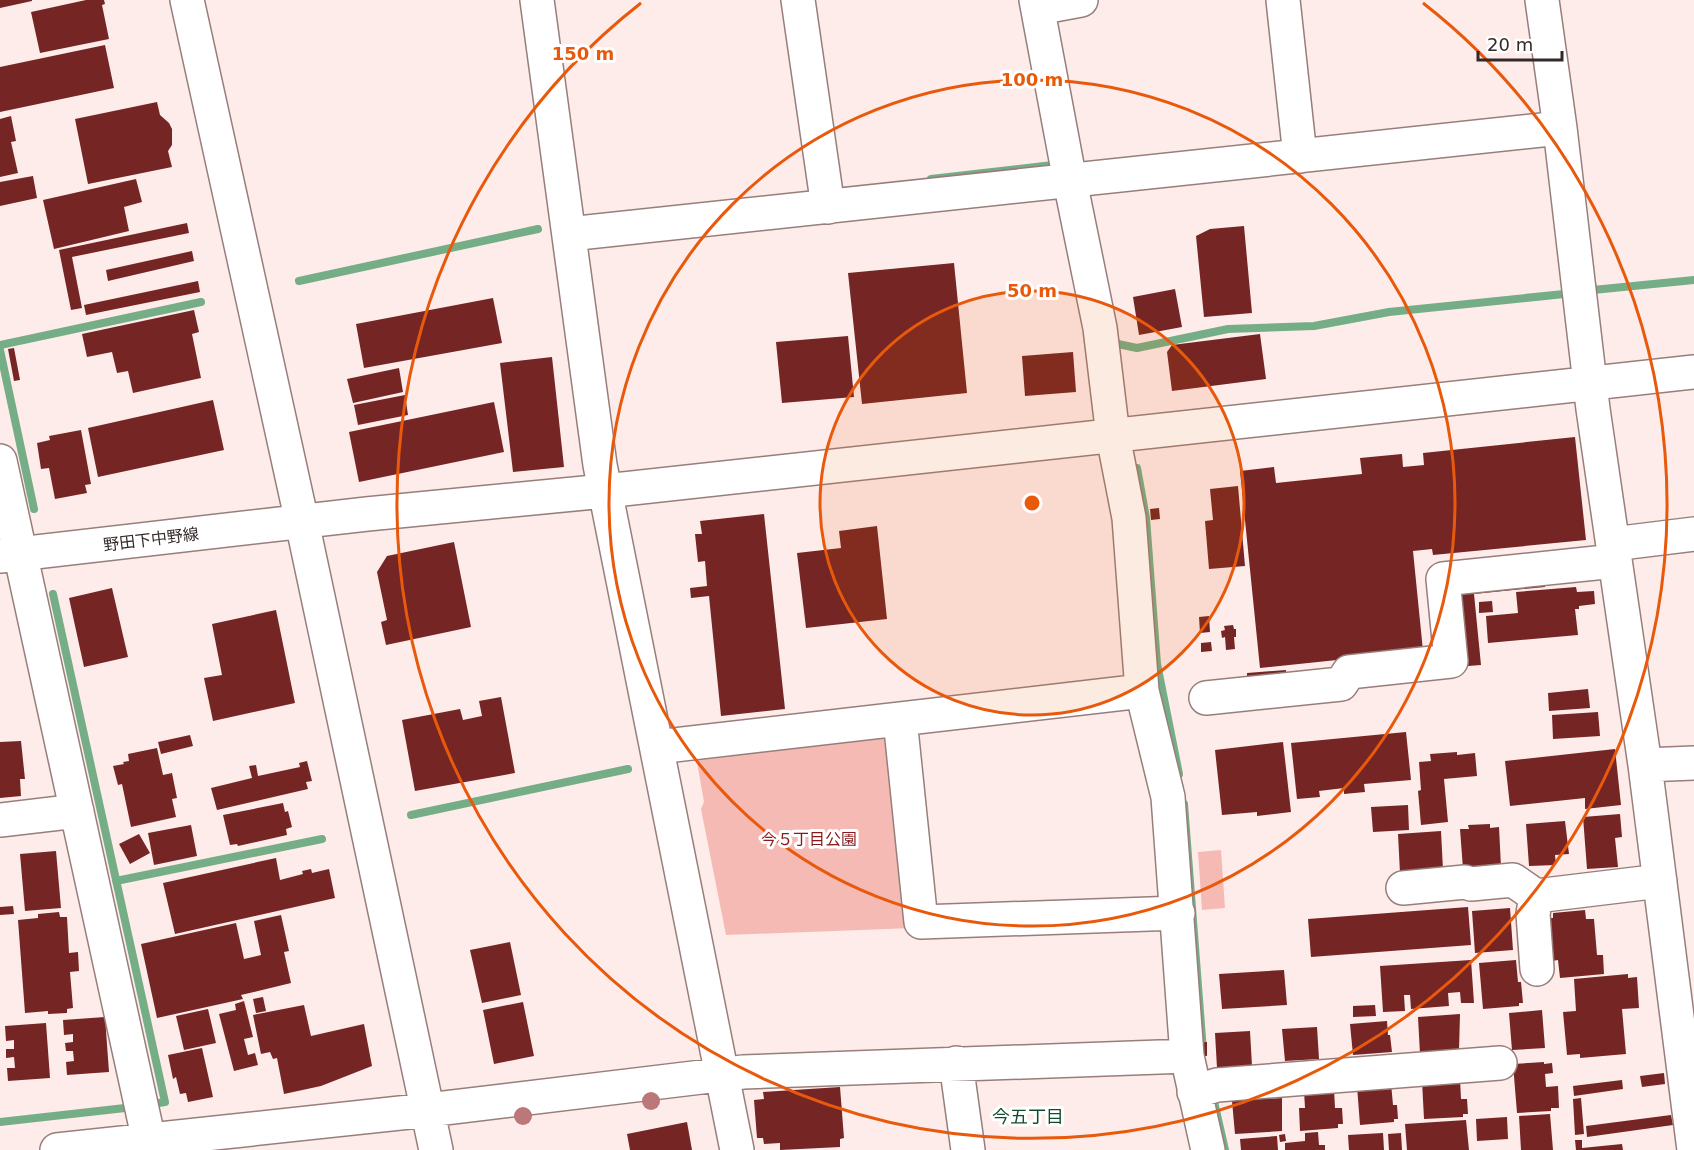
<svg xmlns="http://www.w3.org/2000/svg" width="1694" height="1150" font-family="'DejaVu Sans','Noto Sans JP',sans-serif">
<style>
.green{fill:#f6bab5}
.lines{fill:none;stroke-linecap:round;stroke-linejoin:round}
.stream{stroke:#74ad86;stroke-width:8}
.building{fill:#752523}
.minor-casing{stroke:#977e7b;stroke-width:36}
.minor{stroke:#fff;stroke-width:33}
.tree{fill:#bc7879}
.ring{fill:none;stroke:#e8590c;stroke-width:3}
.labels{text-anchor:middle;stroke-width:6;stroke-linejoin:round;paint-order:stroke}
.street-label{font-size:16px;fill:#332928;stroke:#fff}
.park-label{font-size:16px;fill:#861a1d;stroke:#fff}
.neighbourhood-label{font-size:18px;fill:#114b2c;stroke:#fff}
.centre{fill:#e8590c;stroke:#fff;stroke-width:3}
.ring-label{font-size:18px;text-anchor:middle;font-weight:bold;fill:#e8590c;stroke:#fff;stroke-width:6;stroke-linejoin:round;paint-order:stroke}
</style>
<rect width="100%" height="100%" fill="#fdecea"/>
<!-- green -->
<path class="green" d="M887,738L913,928L726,935L701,809L704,802L697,762L699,758Z
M1221,850L1225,908L1202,910L1198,852Z"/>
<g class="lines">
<!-- stream -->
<path class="stream" d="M931,179L1061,164
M299,281L538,229
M1592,283L1593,290L1694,280
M1118,344L1137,348L1228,329L1314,326L1389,312L1564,294
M0,345L201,302
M0,350L34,509
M1137,468L1146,518L1157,664L1179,774
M53,594L165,1102L146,1105
M1184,804L1203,1051
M411,815L628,769
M116,881L322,839
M1212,1093L1225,1150
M0,1122L134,1107"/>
</g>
<!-- building -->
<path class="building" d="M0,0H32V1L0,8Z
M86,0H104L105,4L102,5L109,39L40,53L31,12Z
M105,45L114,88L0,112V67Z
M157,102L160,115L169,123L172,129V145L168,151L172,167L88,184L75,119Z
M11,116L16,141L11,142L18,173L0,177V119Z
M33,176L37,198L0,206V182Z
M136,179L142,202L124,207L129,231L54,249L43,200Z
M187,223L189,233L72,257L82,308L71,310L59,250Z
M1244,226L1252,313L1204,317L1196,236L1210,229Z
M192,251L194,261L108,281L106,270Z
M954,263L967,393L862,404L848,273Z
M198,281L200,292L86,315L84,305Z
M1175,289L1182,327L1139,335L1133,297Z
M493,298L502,343L364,368L356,324Z
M194,310L199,332L192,334L201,378L133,393L128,371L117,373L112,352L87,357L82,334Z
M1260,334L1266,379L1172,391L1167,352L1172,345Z
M848,336L854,397L782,403L776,342Z
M14,348L20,380L14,381L8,349Z
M1073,352L1076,392L1025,396L1022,356Z
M552,357L564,467L513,472L500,363Z
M399,368L403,392L353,403L347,379Z
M405,395L408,415L358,425L354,405Z
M213,400L224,450L98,477L88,428Z
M494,402L504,452L359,482L349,432Z
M81,430L91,484L85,485L87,493L55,499L49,468L41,469L37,443L50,440L49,436Z
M1575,437L1586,540L1433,555L1432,549L1413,551L1423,651L1260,668L1240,471L1274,467L1276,483L1362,474L1360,458L1402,454L1403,467L1424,465L1423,453Z
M1238,486L1245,566L1209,569L1205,521L1213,520L1210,489Z
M1159,508L1160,519L1151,520L1150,509Z
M764,514L785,709L721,716L709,596L691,598L690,588L707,586L705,561L698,562L695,534H702L700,521Z
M877,526L887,619L806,628L797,553L841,548L839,531Z
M454,542L471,627L386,645L381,622L387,620L377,572L387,556Z
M1544,575L1545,587L1474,594L1481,665L1468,666L1461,592Z
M1576,587L1577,592L1594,591L1595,604L1579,606V609H1575L1578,635L1488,643L1486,616L1518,613L1516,592Z
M112,588L128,657L84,667L69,598Z
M1492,601L1493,612L1479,613V602Z
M276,610L295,703L213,721L204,678L222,675L212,624Z
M1209,616L1210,632L1200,633L1199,617Z
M1233,625L1234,629H1236V637H1234L1235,649L1226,650L1225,637L1222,638L1221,631L1225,630L1224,626Z
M1211,642L1212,651L1201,652V643Z
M1286,670V677L1247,680V673Z
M1588,689L1590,708L1549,711L1548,693Z
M501,697L515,773L415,791L402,720L460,709L463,720L482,716L479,701Z
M1598,712L1600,736L1553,739L1552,715Z
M1406,732L1411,780L1364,784L1365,792L1344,794V788L1319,791L1320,797L1297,799L1291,743Z
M190,735L193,746L161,754L158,742Z
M21,741L25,779H20L21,796L0,798V742Z
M1283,742L1291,812L1257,816V812L1222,815L1215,750Z
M157,748L163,775L172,773L177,798L172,799L176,817L131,827L122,784L118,785L113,766L124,764L123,762L129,761L128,754Z
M1615,749L1621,805L1585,809V798L1510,806L1505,761Z
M1457,752V755L1475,753L1477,776L1444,779L1448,822L1421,825L1418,791L1421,790L1419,762L1431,761L1430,754Z
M307,761L312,781L306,782L308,789L217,810L211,788L252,778L249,766L256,765L258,776L300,767L299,763Z
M283,803L285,812L288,811L292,827L286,829L287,835L238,846L237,844L230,845L223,815Z
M1408,805L1409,830L1373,832L1371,807Z
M1620,814L1622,837L1615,838L1618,867L1587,869L1583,817Z
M1565,821L1569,854L1555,855L1556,865L1529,866L1526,824Z
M1490,824V828L1499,827L1501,867L1463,869L1460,829H1469L1468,825Z
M191,825L197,856L154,865L148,833Z
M1441,831L1443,870L1400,873L1398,834Z
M139,834L150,853L130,864L119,844Z
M56,851L61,908L25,911L20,854Z
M276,858L280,880L303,874L302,871L311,869L312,873L329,869L335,898L175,934L163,883Z
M13,906L14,914L0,915V907Z
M1468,907L1471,945L1311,957L1308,919Z
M1510,908L1513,950L1475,953L1472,911Z
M1585,910L1586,919H1594L1597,955H1603L1604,974L1560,978L1558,960L1552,961L1549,918H1553V913Z
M59,912L60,917H67L69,953L78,952L79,971L70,972L73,1008L67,1009V1013L48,1014V1011L25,1013L18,920L38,918V914Z
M281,915L289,951L284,952L291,983L241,995L243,999L157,1018L141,944L236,923L244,959L261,955L254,921Z
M510,942L521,995L482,1003L470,950Z
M1471,960L1474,1003H1461L1460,992L1448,993L1449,1006L1411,1009L1410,995H1404L1405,1011L1383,1012L1380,966Z
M1516,960L1518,982H1521L1523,1003H1519V1006L1483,1009L1479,963Z
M1284,970L1287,1005L1222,1009L1219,974Z
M1628,974V978L1637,977L1639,1008L1622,1009L1626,1054L1580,1058V1054L1567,1055L1563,1012L1576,1011L1574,979Z
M263,997L266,1011L256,1013L253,999Z
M244,1001L253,1037L244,1039L248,1055L255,1053L258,1065L234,1071L219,1014L236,1010L235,1004Z
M523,1002L534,1056L494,1064L483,1010Z
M304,1005L311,1036L364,1024L372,1066L321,1086L284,1094L277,1058L273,1059L270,1052L261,1054L253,1015Z
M1375,1005L1376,1016L1353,1017V1006Z
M208,1009L216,1043L184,1050L176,1016Z
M1542,1010L1545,1048L1512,1050L1509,1013Z
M1460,1014L1459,1051L1420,1054L1418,1017Z
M105,1017L109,1072L67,1075L66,1062L74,1061L73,1051H66L65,1043L73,1042V1034L64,1035L63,1020Z
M1387,1021L1388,1035H1390L1392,1052L1353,1055L1350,1024Z
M46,1023L50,1078L8,1081L7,1068H15L14,1057L6,1058V1049H14V1040L6,1041L5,1026Z
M1317,1027L1319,1059L1285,1061L1282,1029Z
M1250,1031L1252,1066L1217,1068L1215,1033Z
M1207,1042V1056H1199L1198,1043Z
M202,1048L213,1097L188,1102L186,1093L180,1094L176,1077L173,1079L168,1055Z
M1544,1062V1064L1552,1063L1553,1073L1545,1074L1546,1087L1558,1086L1559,1108H1551V1111L1517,1113L1513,1064Z
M1664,1073L1665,1084L1642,1087L1640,1076Z
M1460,1079L1461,1099H1467L1468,1114H1463V1117L1424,1119L1422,1081Z
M1622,1080L1623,1089L1574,1096L1573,1086Z
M1391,1083L1393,1105H1397L1398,1119H1394V1122L1360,1125L1357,1086Z
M840,1087L844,1138L840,1139V1147L780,1150V1143L764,1144L763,1138H757L754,1100L764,1099L763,1092Z
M1334,1089L1335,1108H1342L1343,1124H1338V1128L1300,1131L1299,1108H1305L1304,1091Z
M1263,1095V1099L1282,1098V1131L1235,1134L1232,1101H1240V1096Z
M1581,1098L1584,1134L1575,1135L1573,1099Z
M1550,1114L1553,1150H1521L1519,1116Z
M1671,1115L1673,1125L1587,1137L1586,1126Z
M1507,1117L1508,1139L1477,1141L1476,1119Z
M1466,1120L1469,1150H1407L1405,1124Z
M687,1122L692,1150H630L627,1134Z
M1318,1132L1319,1145H1325V1150H1285V1143L1305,1141V1133Z
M1383,1133L1384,1150H1349L1348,1135Z
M1401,1133L1402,1150H1389L1388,1134Z
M1285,1134L1286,1141L1280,1142L1279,1135Z
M1277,1136L1278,1150H1241L1240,1139Z
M1575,1140H1582V1148L1622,1144L1623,1150H1576Z"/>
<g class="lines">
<defs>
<path id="minor" d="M187,0L302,522L436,1150
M537,0L600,465L737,1150
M798,0L828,207
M1036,0L1070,181L1100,328L1113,436L1129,518L1142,691L1168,797L1187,1056L1208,1150
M1283,0L1300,156
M1542,0L1560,128L1593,409L1645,765L1694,1150
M1038,8L1081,0
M569,234L1560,128
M0,461L151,1150
M1613,544L1694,534
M0,556L367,514L605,491L1694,372
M1206,698L1341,684L1349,672L1451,661L1443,579L1615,561
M900,719L921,922L1178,913
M657,747L1142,691
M1645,765L1694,763
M0,820L77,811
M1403,888L1465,882L1471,884L1513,880L1536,896L1660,881
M1536,896L1533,914L1537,969
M956,1063L968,1150
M1194,1092L1217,1085L1500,1063
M57,1150L428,1110L743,1072L1187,1056"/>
</defs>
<!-- minor casing -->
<use href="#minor" class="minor-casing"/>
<!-- minor -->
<use href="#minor" class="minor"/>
</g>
<!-- trees -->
<g class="tree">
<circle cx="651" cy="1101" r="9"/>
<circle cx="523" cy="1116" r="9"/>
</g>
<!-- distance rings -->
<circle cx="1032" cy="503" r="212" fill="#e8590c" fill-opacity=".12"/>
<g class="ring">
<circle cx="1032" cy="503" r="212"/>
<circle cx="1032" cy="503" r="423"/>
<path d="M1423 3A635 635 0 1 1 641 3"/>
</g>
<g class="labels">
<!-- street labels -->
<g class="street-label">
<text transform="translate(151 539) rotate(-7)" y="6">野田下中野線</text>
</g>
<!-- park labels -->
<g class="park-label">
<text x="809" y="845">今５丁目公園</text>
</g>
<!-- neighbourhood labels -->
<g class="neighbourhood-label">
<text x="1028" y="1123">今五丁目</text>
</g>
</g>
<circle cx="1032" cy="503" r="9" class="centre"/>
<g class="ring-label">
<text x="583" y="60">150 m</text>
<text x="1032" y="86">100 m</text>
<text x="1032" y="297">50 m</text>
</g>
<!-- scale -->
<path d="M1478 51v9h84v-9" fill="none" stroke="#332928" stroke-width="3"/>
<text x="1487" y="51" font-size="18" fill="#332928" stroke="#ffffff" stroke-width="4.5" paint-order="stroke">20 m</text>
</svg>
